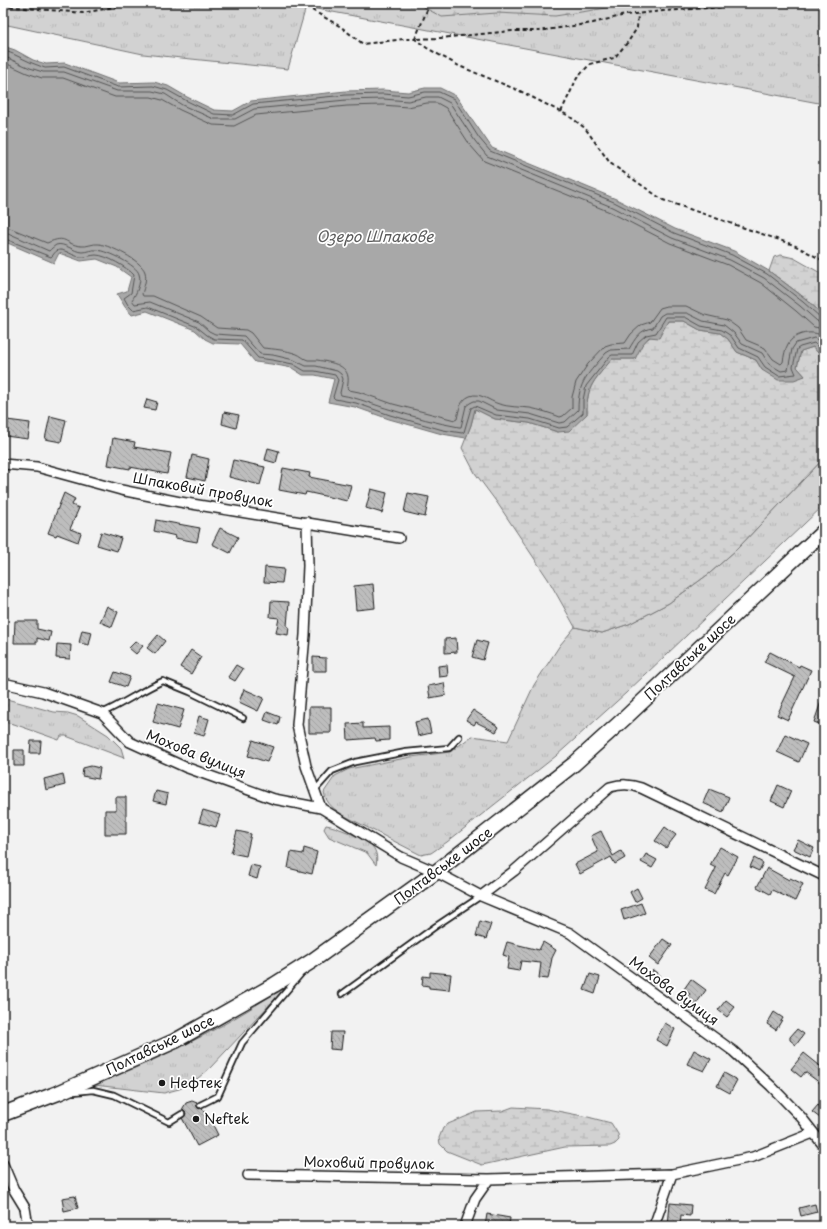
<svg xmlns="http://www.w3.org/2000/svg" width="827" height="1229" font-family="'Playpen Sans',sans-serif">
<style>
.grass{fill:url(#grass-tufts);stroke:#777}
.forest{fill:url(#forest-firs);stroke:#777}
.wetland{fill:url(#wetland-marsh);stroke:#777}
.water{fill:#a8a8a8;stroke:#707070}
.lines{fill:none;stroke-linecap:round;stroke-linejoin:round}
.shore{stroke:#545454;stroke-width:1}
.building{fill:url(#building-back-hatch);stroke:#1c1c1c}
.service-casing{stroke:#1c1c1c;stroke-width:8}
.minor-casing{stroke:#1c1c1c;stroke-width:12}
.primary-casing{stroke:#1c1c1c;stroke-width:17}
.path{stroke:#1c1c1c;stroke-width:2;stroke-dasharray:4 3;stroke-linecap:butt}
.service{stroke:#fff;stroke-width:4.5}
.minor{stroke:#fff;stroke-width:9}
.primary{stroke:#fff;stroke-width:14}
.poi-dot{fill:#1c1c1c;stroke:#fff;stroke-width:1.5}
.labels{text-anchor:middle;stroke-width:3.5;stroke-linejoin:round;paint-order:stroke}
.street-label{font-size:14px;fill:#1c1c1c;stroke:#fff}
.poi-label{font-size:14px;fill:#1c1c1c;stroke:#fff;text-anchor:start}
.water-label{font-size:15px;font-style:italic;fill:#5b5b5b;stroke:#fff}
</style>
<defs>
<pattern id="grass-tufts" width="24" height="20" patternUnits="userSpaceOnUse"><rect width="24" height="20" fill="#d2d2d2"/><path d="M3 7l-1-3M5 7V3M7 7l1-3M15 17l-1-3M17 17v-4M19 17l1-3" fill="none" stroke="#b4b4b4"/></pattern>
<pattern id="forest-firs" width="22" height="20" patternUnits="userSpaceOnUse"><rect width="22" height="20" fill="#d2d2d2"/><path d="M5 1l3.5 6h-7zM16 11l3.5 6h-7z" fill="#b4b4b4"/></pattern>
<pattern id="wetland-marsh" width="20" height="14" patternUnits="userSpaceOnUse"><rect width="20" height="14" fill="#d2d2d2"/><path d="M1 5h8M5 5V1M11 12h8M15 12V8" fill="none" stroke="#b4b4b4"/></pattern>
<pattern id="building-back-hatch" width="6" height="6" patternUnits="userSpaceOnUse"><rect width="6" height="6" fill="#bdbdbd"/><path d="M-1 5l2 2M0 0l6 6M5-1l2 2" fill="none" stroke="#a2a2a2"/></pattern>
</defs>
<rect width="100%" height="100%" fill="#f2f2f2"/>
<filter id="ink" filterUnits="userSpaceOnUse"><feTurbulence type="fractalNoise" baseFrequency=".025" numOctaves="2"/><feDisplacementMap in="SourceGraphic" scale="8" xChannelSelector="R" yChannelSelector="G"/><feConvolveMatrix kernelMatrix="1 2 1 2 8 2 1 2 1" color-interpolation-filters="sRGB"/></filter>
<g filter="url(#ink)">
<!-- grass -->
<path class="grass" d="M3,3H824V104L306,7L288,69L143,54L3,24Z
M824,458V505L626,693L556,756L447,842L431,853L421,855L345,816C335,810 326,804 324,792L335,776L349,769L411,757L450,752L472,736L508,741L534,685L560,645L575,627L602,633L629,624L669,603L710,573L737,549Z
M3,698L54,712L68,713L78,716L108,735L121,748L124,758L66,736H61L59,740L14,724L3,722Z
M326,825C335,826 363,838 370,844C376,849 378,857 376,865L367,853L329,837L324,829Z
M292,981L210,1068L191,1084L179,1089L164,1093L94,1085C120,1074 146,1064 170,1052C213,1032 254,1008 292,981Z"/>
<!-- forest -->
<path class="forest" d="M416,3H639L555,16L497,13L442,17Z"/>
<!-- wetland -->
<path class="wetland" d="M781,255L794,258L824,275V316L806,299L769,271L774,257Z
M668,321H684L700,330L720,333L728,339L737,352L756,360L762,370L805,376L797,367L801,351L813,347L824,360V458L737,549L710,573L669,603L629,624L602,633L575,627L548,579L498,504L475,473L462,448L471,425L475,409L495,419L529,423L558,432L587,414C586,385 595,380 612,359H635C638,351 641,343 649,338C658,330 661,332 668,321Z
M513,1107L547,1109L588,1117L611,1123L618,1134L619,1140L615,1144L610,1146L565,1147L482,1165L447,1151L440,1144L439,1138L443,1128L448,1124L477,1112L502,1111Z"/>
<!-- water -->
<path class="water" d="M3,46L15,50L33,60L46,64L65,63L119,83L154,82L168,86L187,97L214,110L233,111L251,101L346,91L383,90L408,92L425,88H440L456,96L492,148L616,199L675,229L734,251L769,271L806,299L824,316V360L813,347L801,351L797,367L805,376L794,380H778L762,370L756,360L737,352L728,339L720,333L700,330L684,321H668L659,338L649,337L642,345L635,359H612C595,380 586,385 587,414L569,431L558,432L529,423L495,419L475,409L471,425L466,438L442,434L414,426L389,419L355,407L328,402L334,379L315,375H303L292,368L271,364L255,362L240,344L213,343L205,339L195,330L147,311L132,315L125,307L117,294L127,291L131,277L117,267L97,259L81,261L59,253L54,263L3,241Z"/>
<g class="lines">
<!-- shore -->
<path class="shore" d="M3,50L13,54L32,63L45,68L64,67L118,87L153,86L167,90L185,100L214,114L233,115L253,104L346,95L383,94L408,96L425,92H439L454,99L479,138L490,151L614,202L674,233L732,255L767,274L803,302L820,317L824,318
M3,56L30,68L43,72H64L117,91H152L165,94L182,105L214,119H235L254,109L346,100L383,99L408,101L426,97H438L450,103L475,141L487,156L612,207L672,238L730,260L764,278L800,306L817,321L824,323
M3,62L27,73L42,78H63L115,97H151L162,100L180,110L213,125L234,126L256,115L347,106L382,105L408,107L427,103H437L446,108L470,145L484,161L610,212L670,243L728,265L761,283L796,311L814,327L824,329
M3,227L10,228L47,243C68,234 63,244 81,246C87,247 93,243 99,244C111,246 141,260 145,272C147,279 144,287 142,294L143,296H153L201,317L217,328L246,330L251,333L263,348C274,349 286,350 297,354C300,355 304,359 308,360C311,360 314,360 317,360C336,363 353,366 347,388L349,390L359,392L393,404L455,420L457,419C459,410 460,400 470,396C480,392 489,401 499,404C508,407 520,407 530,408C540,410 550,413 560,417L563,416L572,408V397L576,382L588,364L605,346L611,344L625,343L631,334L641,325L650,322L660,308L667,306H686L705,315L727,320L738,328L746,340L765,348L773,359L781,364L783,362C784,356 785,349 788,344C794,333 814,329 824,337
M3,233H8L49,251C51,249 53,247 56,245C64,242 74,252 82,252C87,252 92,249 97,250C107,251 137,265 139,274C142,282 136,294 132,300L135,304L150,302L199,322L209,331L215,334L244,336L260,354L273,355L294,360L306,366H316L337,371L341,374L343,379L340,393L341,395C359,398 374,405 392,410C414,417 437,423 459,427H461L466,406L470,403L474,401H479L497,410L530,414L559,423L565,422L578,410C578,381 588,374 606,353L611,350L629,349C635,339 640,329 653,328L660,316L665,313H687L703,321L724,325L734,333L742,344L762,353L769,364L781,371L788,370L792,349L796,343L814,338L818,340L824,346
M3,238L51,257C54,255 55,250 60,250C66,250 73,256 80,257C85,258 91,255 96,255C106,255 128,268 134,275L131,293L124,298L128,305L133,310L148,307L197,327L207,335L214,339L242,340L258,358L272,360L293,364L305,371H315L335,375L338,380L333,397L335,399L356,403L390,415L443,430L462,433L464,432L471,408L475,406L496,415L530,419L559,428L567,427L583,413V400L586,386L609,357L612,355H632L638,342L646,335L656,333L666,317H685L701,326L722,330L731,336L739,348L758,357L765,367L779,376L796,374L793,367L797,349L800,347L814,343L824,353"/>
</g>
<!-- building -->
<path class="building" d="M147,399L157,402L155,410L144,408Z
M224,412L239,415L236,428L222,424Z
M50,416L66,420L61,442L45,439Z
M7,420L30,423L28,439L5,436Z
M113,438L135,442L134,447L171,453L167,474L130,467V469L108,465Z
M268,448L279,451L276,463L265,460Z
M192,455L209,459L205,481L187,477Z
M233,460L265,467L260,485L229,477Z
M283,468L310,473L309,477L351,485L347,501L306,492L305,495L279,490Z
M371,489L387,493L382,513L366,508Z
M64,493L75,499L72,505L79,508L70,529L81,533L78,542L57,534L56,536L48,533Z
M408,493L429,497L425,517L404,512Z
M156,520L200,528L197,542L175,538L176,536L154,531Z
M220,528L238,537L230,553L212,544Z
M101,532L121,538L117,551L97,545Z
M265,567L284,569L282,583L264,582Z
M373,584L375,608L356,610L354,586Z
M271,601L289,602L287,626L289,627L288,635L276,633L279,618L270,617Z
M107,606L118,612L112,627L100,622Z
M15,621H37V629L51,632L49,641L37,638V643H14Z
M82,630L92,632L89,645L79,643Z
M158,635L165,641L155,654L147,648Z
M456,638L457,652L445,653V639Z
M477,640L488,643L483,660L472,657Z
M136,641L143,646L136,654L129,648Z
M57,644L71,645L70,659L56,658Z
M191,650L201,657L191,674L180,667Z
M770,652L799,667L800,665L811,670L788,720L777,715L795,677L764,662Z
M313,657L326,658V671H313Z
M236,665L243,669L235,681L228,677Z
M447,665L448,676L439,677L438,666Z
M115,672L130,677L126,687L111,682Z
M444,683L446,695L430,698L428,686Z
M244,689L264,698L258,711L239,702Z
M823,696H824V726L814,722Z
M158,703L184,710L178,729L153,722Z
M309,707H331V733H309Z
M473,710L499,727L496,732L476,722L474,725L466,720Z
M267,712L280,717L278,725L264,720Z
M199,716L209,719L204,736L194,733Z
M428,719L431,733L418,736L415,722Z
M363,723V728L389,727V740L376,741L375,738L348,740L347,724Z
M785,734L807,744L799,762L777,752Z
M253,740L273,747L267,762L248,756Z
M31,741H41L40,753H30Z
M14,750H24V766H14Z
M91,766L100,768L98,779L82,776L83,768Z
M63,774L65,785L46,790L44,779Z
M778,785L791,791L784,807L771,801Z
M709,789L729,797L723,812L703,803Z
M156,791L168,794L166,804L153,801Z
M116,797H126V834H105V810H116Z
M203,810L220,815L216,827L199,822Z
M665,827L676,835L666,848L655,841Z
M237,831L251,834L246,856L231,853Z
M601,831L613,856L621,851L625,858L615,864L611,857L580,874L575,864L598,852L591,836Z
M798,840L814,848L810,857L793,849Z
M720,847L738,857L728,875L725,873L714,894L705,890L716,868L710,865Z
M304,848L317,852L312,874L288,868L291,852L303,854Z
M646,854L657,860L652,868L641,862Z
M754,858L763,863L759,871L750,867Z
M251,865L260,867L257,879L248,876Z
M767,868L789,880L790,878L803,884L795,901L772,890L770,894L757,887Z
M637,888L642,898L635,902L630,892Z
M641,903L645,913L624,920L621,910Z
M480,921L491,924L486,939L476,936Z
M663,939L672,945L658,965L649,958Z
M507,942L539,950L543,942L556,950L552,958L548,979L539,978L541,963L521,961L519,971L507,969L509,957L503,955Z
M653,970L661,976L654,984L647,978Z
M430,972L451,974L449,990L429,988V986L422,985L423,976L430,977Z
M590,974L600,977L595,994L584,990Z
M691,979L706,990L691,1011L682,1005L690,994L684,989Z
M726,1000L735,1007L727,1017L718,1010Z
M774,1012L783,1018L776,1030L767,1024Z
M665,1023L675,1029L667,1046L656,1040Z
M797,1029L804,1034L796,1045L790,1040V1037Z
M331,1032H343L341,1050L330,1049Z
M694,1050L711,1059L704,1071L687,1064Z
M804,1053L824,1069V1078L820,1083L805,1072L801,1077L791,1069Z
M724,1073L737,1080L730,1093L717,1086Z
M192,1101L197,1103L198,1108H202L204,1110L210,1123H212L218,1135L197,1146L182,1118L186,1114L185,1112L182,1110L183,1108L186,1103Z
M818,1105L824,1110V1113L820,1118L812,1112Z
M75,1196L78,1208L64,1211L62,1198Z
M670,1203L691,1205L690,1216L681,1215L680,1226H668Z
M815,1204L817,1212L801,1216L799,1208Z
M487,1214L510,1218L509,1226H485Z"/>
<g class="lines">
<defs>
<path id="service" d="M102,713C123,704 142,690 163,681L190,692L243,718
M315,790L332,771L355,762L406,752L449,748L459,737
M342,994L436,926L481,896
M74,1092L93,1090L114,1095L169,1122L182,1114
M200,1105L218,1096L242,1043L300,975"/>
<path id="minor" d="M3,464L37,467L121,490L180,502L399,538
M307,522L308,566L305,635L297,725L306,766L321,808
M3,683L43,692L102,713L130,742L185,767L274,799L321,808L401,857L436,872L481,896L570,933L733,1051L771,1086L801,1117L824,1146
M481,896L514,871L610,787C622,784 630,784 641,788L824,876
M3,1164L14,1190L25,1208L28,1226
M248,1175L489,1179L672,1174L753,1157L813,1133
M465,1226L475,1199L489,1179
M654,1226L672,1174"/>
<path id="primary" d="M3,1114L58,1093L175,1041L274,985L312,961L436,872L574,764L625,718L824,531"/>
</defs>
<!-- service casing -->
<use href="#service" class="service-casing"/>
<!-- minor casing -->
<use href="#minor" class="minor-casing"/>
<!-- primary casing -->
<use href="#primary" class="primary-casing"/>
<!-- path -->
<path class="path" d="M300,3L341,27L363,44L404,39H415L427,48L459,66L520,91L569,116L585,128L610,163L663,200L794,245L824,261
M430,3L415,39L440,38L512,31H539L593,23L625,15L663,11L723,7L756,3
M3,6L83,13L135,3
M561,112L577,78L590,64L614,58L628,42L637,28L638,14"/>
<!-- service -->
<use href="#service" class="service"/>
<!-- minor -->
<use href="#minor" class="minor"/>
<!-- primary -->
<use href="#primary" class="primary"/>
</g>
</g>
<!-- markers -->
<g class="poi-dot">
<circle cx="162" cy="1083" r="4"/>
<circle cx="196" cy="1119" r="4"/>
</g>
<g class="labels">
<!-- street labels -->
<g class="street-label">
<text transform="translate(203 490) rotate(10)" y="5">Шпаковий провулок</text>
<text transform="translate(690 657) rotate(-43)" y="5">Полтавське шосе</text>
<text transform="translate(196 754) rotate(22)" y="5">Мохова вулиця</text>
<text transform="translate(443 866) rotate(-37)" y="5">Полтавське шосе</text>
<text transform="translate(674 991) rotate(36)" y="5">Мохова вулиця</text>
<text transform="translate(160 1045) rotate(-26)" y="5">Полтавське шосе</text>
<text transform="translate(369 1163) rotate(1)" y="5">Моховий провулок</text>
</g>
<!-- poi labels -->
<g class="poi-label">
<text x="170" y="1088">Нефтек</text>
<text x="204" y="1124">Neftek</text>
</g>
<!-- water labels -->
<g class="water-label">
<text x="375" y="242">Озеро Шпакове</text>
</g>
</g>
<!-- margin -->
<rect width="827" height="1229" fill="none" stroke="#fff" stroke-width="16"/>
<rect x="8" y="8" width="811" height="1213" fill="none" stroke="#1c1c1c" stroke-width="1.5" filter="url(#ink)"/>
</svg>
